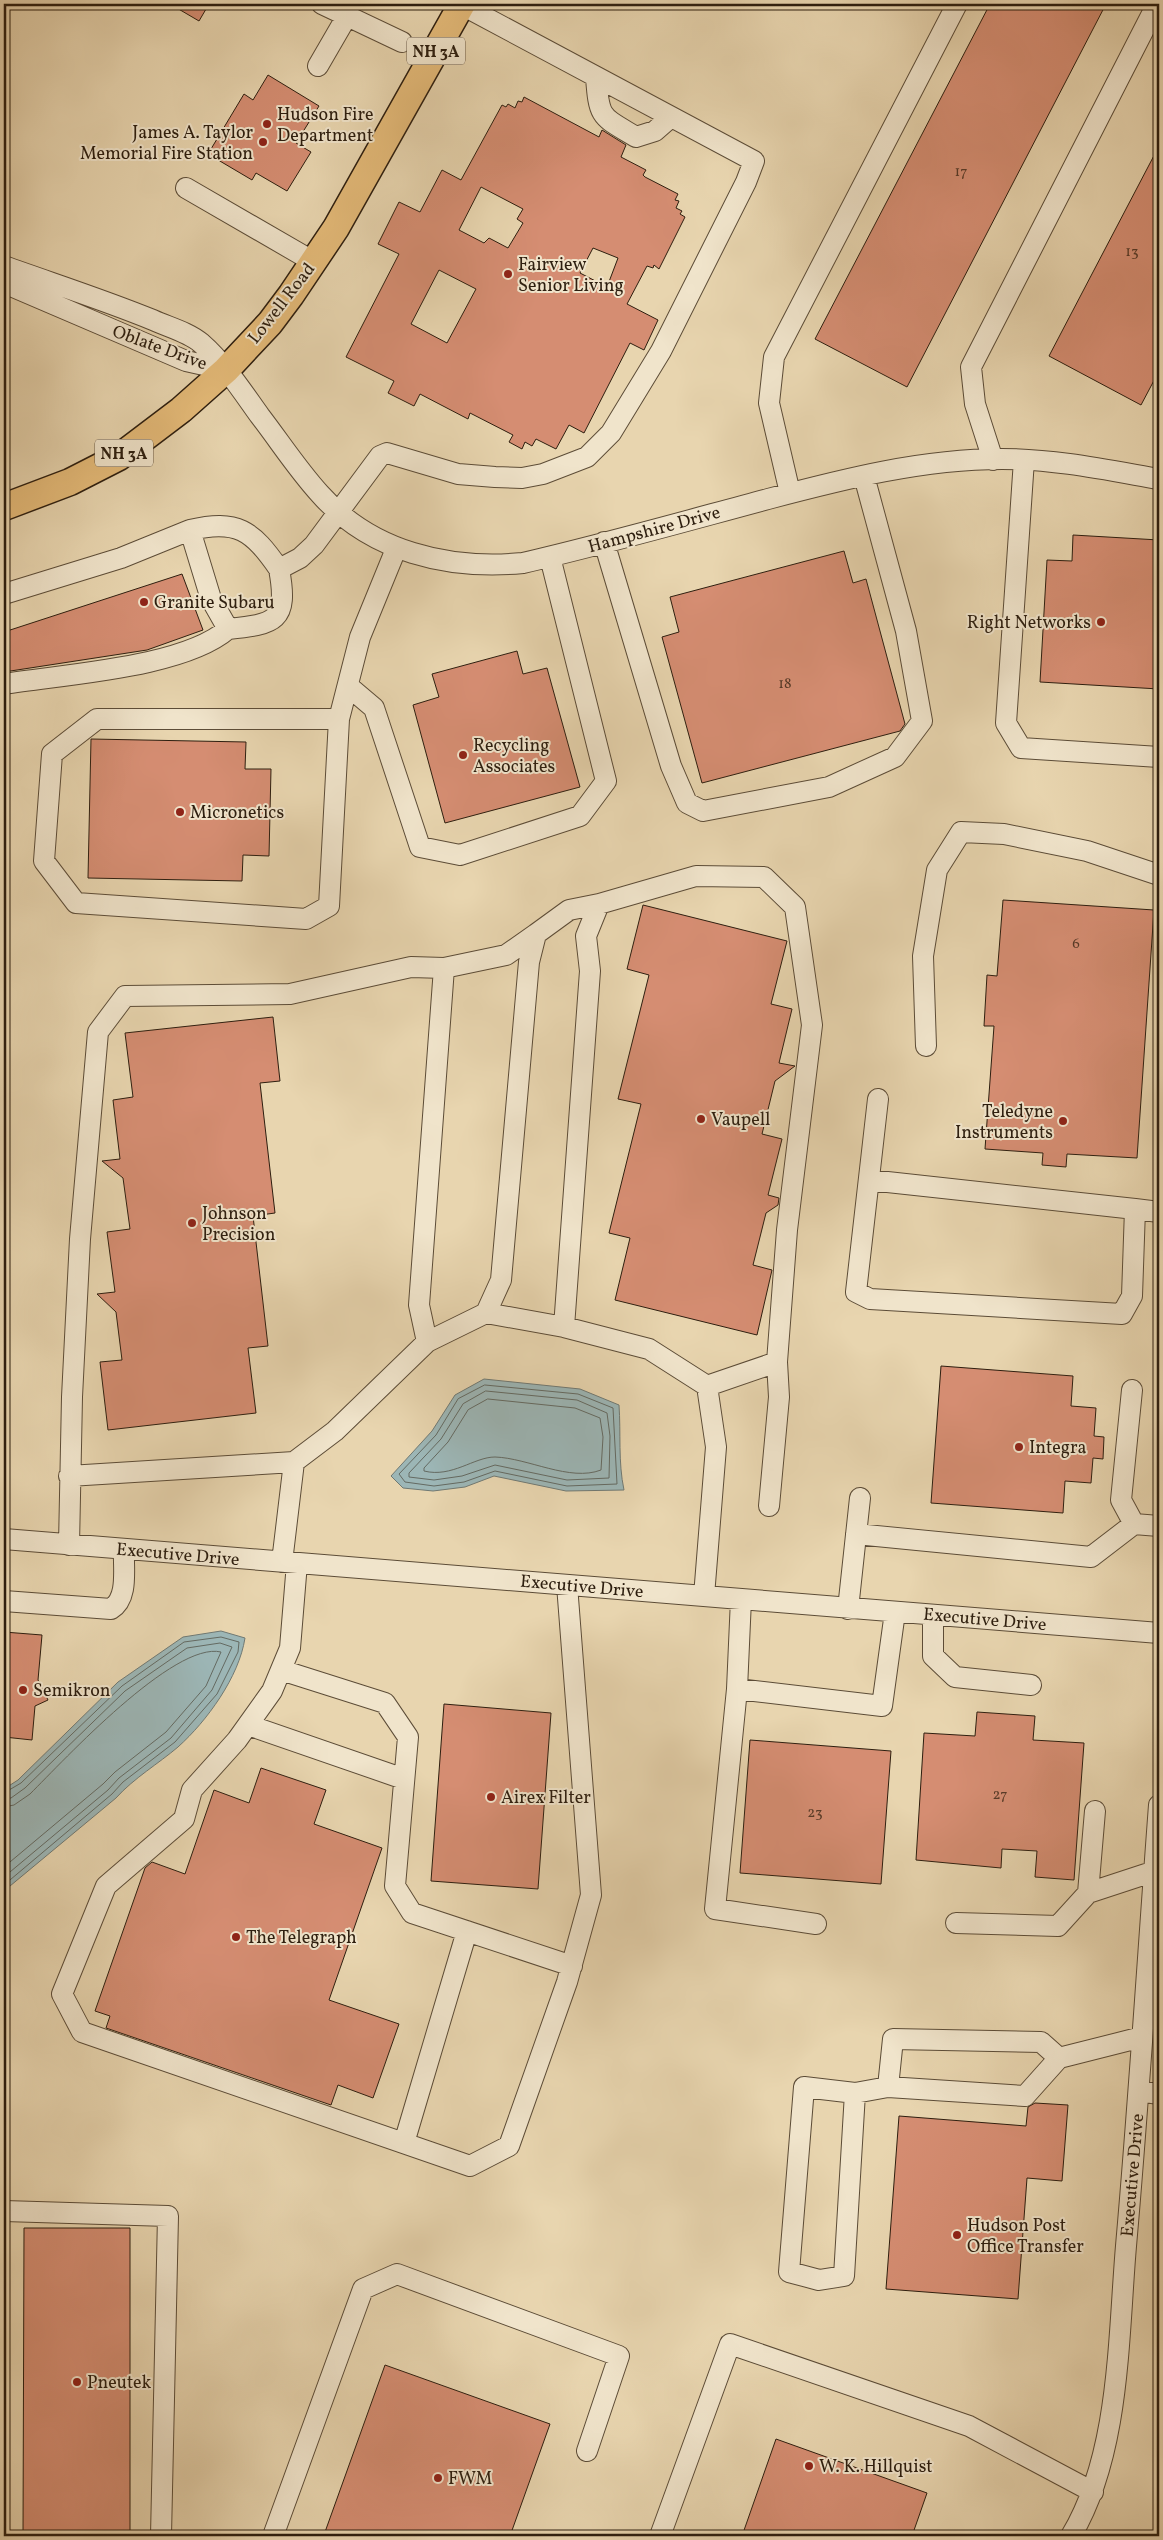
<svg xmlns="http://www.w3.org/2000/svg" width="1163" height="2540" font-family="Vollkorn,serif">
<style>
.water{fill:#9cb6b6;stroke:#707973}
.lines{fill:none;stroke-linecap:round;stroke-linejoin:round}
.shore{stroke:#646a62;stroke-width:1}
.building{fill:#d58d72;stroke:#2d1e0f;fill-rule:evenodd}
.minor-casing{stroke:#5c4c37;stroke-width:22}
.major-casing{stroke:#2d1e0f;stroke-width:29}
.minor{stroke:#f0e4cb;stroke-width:20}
.major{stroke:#e4ba78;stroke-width:26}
.poi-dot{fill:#8f2418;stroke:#f0e4cb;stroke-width:2}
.labels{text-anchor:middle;stroke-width:4;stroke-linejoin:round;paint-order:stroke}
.number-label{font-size:15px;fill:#573a28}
.shield{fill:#f0e4cb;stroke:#685947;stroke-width:1}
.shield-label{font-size:16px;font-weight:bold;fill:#2d1e0f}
.poi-label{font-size:18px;fill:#2d1e0f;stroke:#f0e4cb;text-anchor:start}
.street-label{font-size:18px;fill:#2d1e0f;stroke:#f0e4cb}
</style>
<rect width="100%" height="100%" fill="#e8d5af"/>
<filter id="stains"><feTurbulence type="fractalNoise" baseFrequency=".004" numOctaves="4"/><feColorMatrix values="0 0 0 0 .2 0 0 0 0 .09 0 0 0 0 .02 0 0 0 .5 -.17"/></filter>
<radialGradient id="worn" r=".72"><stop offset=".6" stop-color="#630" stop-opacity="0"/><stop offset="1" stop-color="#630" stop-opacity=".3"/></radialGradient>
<!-- water -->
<path class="water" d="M484,1379L580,1389L619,1405C621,1433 618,1462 624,1490L566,1491L494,1476L465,1487L433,1491L403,1488L391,1476L432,1431L455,1395Z
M221,1631L245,1638C239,1677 207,1721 178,1747C158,1764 134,1778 116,1798L4,1891V1789L18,1780L118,1682L183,1637Z"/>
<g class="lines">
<!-- shore -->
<path class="shore" d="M485,1385L578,1394L613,1408L617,1484L567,1486L495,1471L464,1482L434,1486L405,1482L399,1474L436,1435L458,1399Z
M486,1391L577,1400L607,1413L610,1436L609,1478L567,1480L495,1465L462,1476L434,1480L409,1477V1473L441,1439L463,1404Z
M488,1399L575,1408L600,1418L603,1437L601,1470C570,1482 528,1458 495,1457C474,1457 452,1478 424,1471V1468L448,1442L468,1410Z
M4,1793L21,1783L122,1686L184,1642L221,1637L239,1642L238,1652L217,1694L175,1742L123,1782L112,1794L4,1885
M4,1799L11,1798L25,1788L125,1691L187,1648L220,1643L232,1647L212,1690L171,1738L119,1778L108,1790L4,1877
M4,1807L14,1805L30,1794C64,1760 174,1641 221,1652L206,1686L166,1732L115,1772L103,1784L4,1867"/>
</g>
<!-- building -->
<path class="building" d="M170,4H209L199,21Z
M990,4H1106L907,387L815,339Z
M268,75L319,106L296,143L311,152L287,191L256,173L252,180L208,154L244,94L253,100Z
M524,97L599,137L602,130L626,145L621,157L646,170L643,175L645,177L678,194L675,200L679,201L676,208L682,211L680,214L685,217L659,269L654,265L653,268L647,266L627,304L658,320L644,350L630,343L584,433L569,425L556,449L536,439L532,446L525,442L522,449L509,442L513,435L470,413L468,419L420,394L414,406L388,393L394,381L346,357L399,254L378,244L399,202L420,212L442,170L461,180L502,105L506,107L508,104L515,108L518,101L522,102ZM481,187L523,209L517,219L523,223L508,248L489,238L484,243L459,230ZM593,248L618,258L607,287L580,273ZM439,270L476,289L447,343L411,324Z
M1159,146V371L1141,405L1049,356Z
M1073,535L1159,540V689L1040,682L1047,560L1072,561Z
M844,551L853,583L866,579L905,724L900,731L702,783L662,637L679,632L670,597Z
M182,574L203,630L147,650L4,672V632Z
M517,651L523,674L547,668L580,787L445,823L413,705L439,697L432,674Z
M91,739L246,742L245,769H271L269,856L243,855L242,881L88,878Z
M1003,900L1154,910L1137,1158L1067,1154L1066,1167L1042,1165L1043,1153L985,1149L994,1026H984L987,975L997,976Z
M643,905L787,941L771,1004L792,1009L779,1063L795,1066L775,1081L762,1134L782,1139L768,1195L779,1198L778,1205L766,1213L753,1265L772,1270L757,1335L615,1300L630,1238L609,1233L641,1104L618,1099L649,975L627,969Z
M273,1017L280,1081L260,1083L275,1213L253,1216L268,1346L248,1348L256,1413L108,1430L100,1362L122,1360L116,1312L97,1294L115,1292L107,1232L130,1229L123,1178L102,1161L120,1159L113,1100L133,1097L125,1033Z
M941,1366L1073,1376L1071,1406L1096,1408L1094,1436L1104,1437L1103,1459L1093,1458L1091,1483L1065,1481L1063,1513L931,1503Z
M4,1632L42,1635L38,1680L48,1700L35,1706L32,1740L4,1737Z
M444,1704L551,1713L538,1889L431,1881Z
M977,1712L1035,1716L1033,1740L1084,1743L1074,1880L1035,1877L1037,1851L1002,1849L1001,1868L916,1860L924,1733L975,1736Z
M750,1740L891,1751L881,1884L740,1873Z
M261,1768L326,1790L314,1824L382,1848L329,2000L399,2024L373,2098L338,2085L331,2105L106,2028L110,2016L95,2011L145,1868L152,1862L185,1874L214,1790L249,1803Z
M1035,2103L1068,2105L1062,2181L1027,2178L1018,2299L886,2289L899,2116L1026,2126L1028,2107Z
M24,2228H130V2536H23Z
M385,2365L550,2424L510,2536H337L325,2532Z
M776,2439L927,2493L912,2536H742Z"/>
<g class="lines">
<defs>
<path id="minor" d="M322,4L402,42
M318,66L347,16
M596,77C599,119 601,116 636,137L655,131L671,117
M186,188L314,262
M4,266C54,284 104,300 153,320C168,327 188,332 201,343C224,363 242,391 260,416C280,442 298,470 320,494C371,552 448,570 523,563C605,544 686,521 768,499C844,479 922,459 1002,459C1055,459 1107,470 1159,479
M4,283L186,361L226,370
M993,460L975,404L971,367L1157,4
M1024,460L1006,723L1021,748L1159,757
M790,493L769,403L774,357L957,4
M604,542L671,766L687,803L703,811L829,787L895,757L922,721L906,631L864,476
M279,569C289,622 275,624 228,629L211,599L190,530C237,519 252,530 279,569L300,558L314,545L380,456L387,453L458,474L495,477L522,478L543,474L587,457L611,433L661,351L746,182L754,161L462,5
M4,594L121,558L190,530
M4,684C64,674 183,668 228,629
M348,686L374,708L420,847L460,855L580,816L606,781L550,557
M339,719H97L52,754L44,861L76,903L306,919L329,906L339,719L360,637L396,549
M444,968L506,955L536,934
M926,1046L923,956L937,870L961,832L1004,834L1087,851L1159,875
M878,1099L856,1292L870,1299L1122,1314L1132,1296L1135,1209L1159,1212
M869,1180L1135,1209
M486,1313L564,1327
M707,1386L777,1362
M1132,1390L1121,1500L1134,1524L1159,1526
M69,1476L294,1462
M856,1534L1091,1557L1134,1524
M4,1539L1159,1633
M69,1545L72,1397L80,1239L98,1032L125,996L290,994L411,967L444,968L419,1305L427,1342
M282,1562L294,1462L335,1431L427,1342L486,1313L501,1280L529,962L536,934L569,910L599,904
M297,1563L290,1648L272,1691L237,1740L192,1790L184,1819L106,1886L62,1994L82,2032L470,2166L509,2146L567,1982L591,1895L567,1585
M704,1596L716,1447L707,1386L649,1349L564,1327L590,971L586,936L599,904L696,876L764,877L795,907L812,1025L787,1230L777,1362L779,1397L769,1506
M741,1599L737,1689L882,1706L895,1612
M4,1601L111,1609C129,1598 123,1568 124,1550
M848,1609L860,1498
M933,1615V1656L955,1677L1031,1685
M281,1670L385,1703L408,1737L395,1886L412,1913L572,1966
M737,1689L715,1909L816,1924
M248,1725L404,1779
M1088,1893L1095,1811
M956,1923L1058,1926L1088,1893L1155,1871
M888,2087L893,2039L1041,2042L1059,2058
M1139,2091L1159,2094
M855,2093L804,2087L789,2272L819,2280L844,2276L855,2093L888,2087L1025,2096L1059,2058L1142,2037
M404,2143L467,1931
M4,2211L168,2216L161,2536
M273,2536L363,2289L397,2274L619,2356L587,2451
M660,2536L730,2344L969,2426L1093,2492
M1071,2536C1120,2454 1118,2340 1126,2246C1139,2099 1148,1952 1159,1805"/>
<path id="major" d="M4,507L70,482L119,457L181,410L226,370L270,323L291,295L336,228L462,4"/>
</defs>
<!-- minor casing -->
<use href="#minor" class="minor-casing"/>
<!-- major casing -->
<use href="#major" class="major-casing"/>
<!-- minor -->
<use href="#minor" class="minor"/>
<!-- major -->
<use href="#major" class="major"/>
</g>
<!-- markers -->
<g class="poi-dot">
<circle cx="267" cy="124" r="5"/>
<circle cx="263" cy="142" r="5"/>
<circle cx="508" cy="274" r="5"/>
<circle cx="144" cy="602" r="5"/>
<circle cx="1101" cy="622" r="5"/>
<circle cx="463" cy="755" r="5"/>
<circle cx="180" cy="812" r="5"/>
<circle cx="701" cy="1119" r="5"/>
<circle cx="1063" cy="1121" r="5"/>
<circle cx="192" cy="1223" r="5"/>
<circle cx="1019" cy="1447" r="5"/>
<circle cx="23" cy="1690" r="5"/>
<circle cx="491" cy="1797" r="5"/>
<circle cx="236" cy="1937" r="5"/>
<circle cx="957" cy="2235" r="5"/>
<circle cx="77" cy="2382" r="5"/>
<circle cx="809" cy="2466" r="5"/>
<circle cx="438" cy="2478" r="5"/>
</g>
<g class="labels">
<!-- number labels -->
<g class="number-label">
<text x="961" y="176">17</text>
<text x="1132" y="256">13</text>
<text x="785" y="688">18</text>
<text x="1076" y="948">6</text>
<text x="1000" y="1799">27</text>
<text x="815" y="1817">23</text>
</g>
<!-- shield labels -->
<g class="shield">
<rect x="407" y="37.5" width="58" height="27" rx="4"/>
<rect x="95" y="439.5" width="58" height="27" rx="4"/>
</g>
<g class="shield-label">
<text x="436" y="57">NH 3A</text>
<text x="124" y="459">NH 3A</text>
</g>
<!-- poi labels -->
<g class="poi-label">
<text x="277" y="120">Hudson Fire<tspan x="277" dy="21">Department</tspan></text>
<text x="253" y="138" text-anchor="end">James A. Taylor<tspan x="253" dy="21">Memorial Fire Station</tspan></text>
<text x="518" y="270">Fairview<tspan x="518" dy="21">Senior Living</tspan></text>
<text x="154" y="608">Granite Subaru</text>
<text x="1091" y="628" text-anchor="end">Right Networks</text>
<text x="473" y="751">Recycling<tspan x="473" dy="21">Associates</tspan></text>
<text x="190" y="818">Micronetics</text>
<text x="1053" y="1117" text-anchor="end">Teledyne<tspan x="1053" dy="21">Instruments</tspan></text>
<text x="711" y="1125">Vaupell</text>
<text x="202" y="1219">Johnson<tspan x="202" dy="21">Precision</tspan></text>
<text x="1029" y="1453">Integra</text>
<text x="33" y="1696">Semikron</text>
<text x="501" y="1803">Airex Filter</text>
<text x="246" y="1943">The Telegraph</text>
<text x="967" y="2231">Hudson Post<tspan x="967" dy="21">Office Transfer</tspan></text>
<text x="87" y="2388">Pneutek</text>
<text x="819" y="2472">W. K. Hillquist</text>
<text x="448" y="2484">FWM</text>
</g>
<!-- street labels -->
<g class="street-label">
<text transform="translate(281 303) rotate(-52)" y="6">Lowell Road</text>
<text transform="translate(160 347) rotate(20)" y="6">Oblate Drive</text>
<text transform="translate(654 529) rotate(-15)" y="6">Hampshire Drive</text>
<text transform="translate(178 1554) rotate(5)" y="6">Executive Drive</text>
<text transform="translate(582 1586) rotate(5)" y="6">Executive Drive</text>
<text transform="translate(985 1619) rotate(5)" y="6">Executive Drive</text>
<text transform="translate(1132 2175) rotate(-85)" y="6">Executive Drive</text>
</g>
</g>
<!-- margin -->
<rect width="1163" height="2540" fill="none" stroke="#e8d5af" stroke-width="20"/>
<rect x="5" y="5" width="1153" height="2530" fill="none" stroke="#2d1e0f" stroke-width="2.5"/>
<rect x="10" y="10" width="1143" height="2520" fill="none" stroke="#2d1e0f"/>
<rect width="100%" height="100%" filter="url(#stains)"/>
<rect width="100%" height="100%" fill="url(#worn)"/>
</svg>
